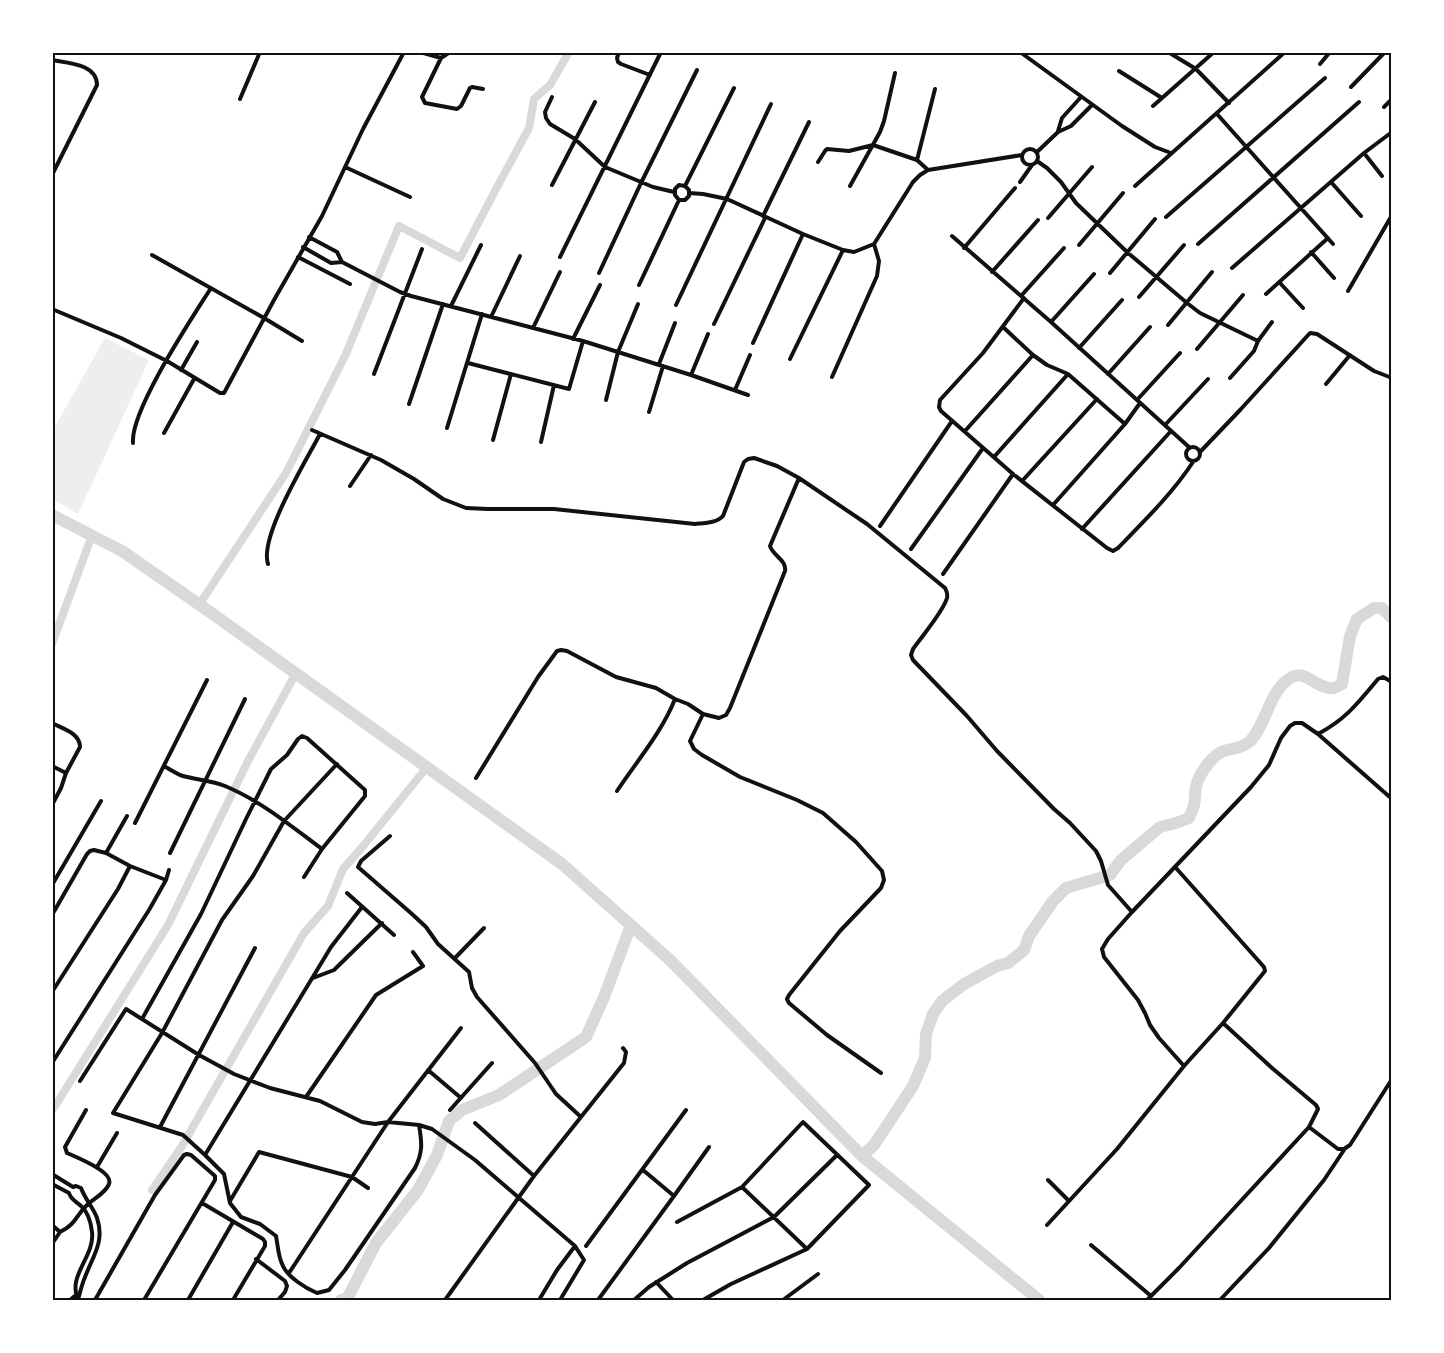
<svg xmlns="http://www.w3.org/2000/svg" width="1444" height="1353" font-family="'Sofia Sans Condensed',sans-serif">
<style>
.green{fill:#eee}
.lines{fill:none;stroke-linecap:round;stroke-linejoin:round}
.canal{stroke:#d9d9d9;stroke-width:8}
.river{stroke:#d9d9d9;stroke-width:12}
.minor{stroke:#111;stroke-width:4}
.neatline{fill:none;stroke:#111;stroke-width:2}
</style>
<rect width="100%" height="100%" fill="#fff"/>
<!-- green -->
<path class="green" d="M105,338L149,360L78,514L53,499V430Z"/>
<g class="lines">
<!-- canal -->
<path class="canal" d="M199,605L286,473L345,356L399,226L460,258L496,189L529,128L534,99L550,85L569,52
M52,644L92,535
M52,1111L168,925L248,761L296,673
M152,1190L182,1146L304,933L328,906L343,869L364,845L427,767"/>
<!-- river -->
<path class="river" d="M52,515L122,551L210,612L562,864L670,960L862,1156L1039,1300
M862,1156L874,1145L913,1086L925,1058L926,1034L933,1014L942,1001L964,984L997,966L1008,963L1024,950L1029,936L1053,901L1066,888L1110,875L1121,860L1160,827L1176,823L1189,818C1191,813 1193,809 1194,805C1196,796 1194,786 1199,778C1203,769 1214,754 1224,751C1233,748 1241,749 1249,742C1266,727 1269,689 1292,677C1306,669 1319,691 1334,688C1337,687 1340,685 1342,684L1350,636L1357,619L1374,608H1382L1392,618
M341,1300L347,1299L376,1243L418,1190L437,1155L449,1121L462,1110L499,1095L586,1037L604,997L631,925"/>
<!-- minor -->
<path class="minor" d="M420,52L441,58L450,52
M619,52L617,58L618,62L621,64L650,75
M1020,52L1122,126L1155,147L1171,153
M1168,52L1196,69L1229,103
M1389,52L1392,54
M1105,53V52
M441,58L422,97L425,103L457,109L461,106L470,88L472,87L483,89
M52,60C68,63 97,64 97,85L52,175
M1320,64L1330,52
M1119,71L1162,98
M1351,87L1385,52
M552,97L545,112L546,118L550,124L575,139L605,167L653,187L674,192
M240,99L260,52
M1153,106L1214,52
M1384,107L1392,99
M1217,114L1333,244
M1058,131L1062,118L1081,97
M1022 157a8 8 0 1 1 16 0a8 8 0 1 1-16 0Z
M1037,152L1058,132L1071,126L1092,105
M1364,153L1382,176
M917,160L935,89
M1037,161L1047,168L1061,182L1076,203L1127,252L1187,303L1200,313L1258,341
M818,162L825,151L827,149L849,151L873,145L917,160L928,170
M345,167L410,197
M1020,182L1032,165
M1331,182L1361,216
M552,185L595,102
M685,186L734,88
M850,186L880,132L884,121L895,73
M1135,186L1285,52
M689,193L703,194L727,199L803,234L843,250L854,252L874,244L913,182L920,175L928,170L1022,155
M763,216L809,122
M1166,217L1325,78
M1048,218L1092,167
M952,236L1051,322L1190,448
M1198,244L1359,102
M1079,245L1123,193
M303,247L331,263L342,262L337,252L309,237
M964,248L1015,188
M1311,252L1334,278
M152,255L264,318L302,341
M298,257L350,284
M560,257L661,52
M342,262L400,292L411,296L583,341L691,375L748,395
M1232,268L1364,153L1392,132
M992,272L1038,220
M599,273L641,183L697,70
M1110,273L1155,219
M1280,283L1303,308
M639,285L679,200H685L689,196V190L685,186L679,185L675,189V195L679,200
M1348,291L1392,215
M1266,294L1328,238
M1021,296L1064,248
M1139,297L1184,245
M1024,298L983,353L940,400L939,407L941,411L1013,474L1107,548L1113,551L1118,548C1144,521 1172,494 1193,462
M676,305L771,104
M451,306L481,245
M52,309L121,338L167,361L220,393H224L274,300L322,216L363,129L404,52
M491,317L520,256
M1051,322L1094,274
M714,324L765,218
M1168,325L1212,272
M1003,327L1033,355L1047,365L1068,374L1125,424L1140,403
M533,328L560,272
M573,339L600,285
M753,343L803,234
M1079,348L1122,300
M1197,349L1243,295
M790,359L843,250
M468,363L569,389L583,341
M659,364L675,323
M181,370L197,342
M374,374L422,249
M1108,374L1150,327
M691,375L708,334
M832,377L877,276L879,261L874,244
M1230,378L1254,351L1258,341L1272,322
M1326,384L1350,355
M735,390L750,355
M606,400L618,352L638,304
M1137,400L1180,353
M409,404L443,304
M649,412L663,366
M1165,425L1208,379
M447,428L482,314
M312,430L381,460L414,479L443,499L466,508L488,509H554L695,524C704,523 717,523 723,516L744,462L748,459L754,458L777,466L799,478L867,524L945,588C947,592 948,593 947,598C943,612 922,636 913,649L911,655L913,660L967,716L997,751L1054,809L1070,823L1096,851L1101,861L1108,885L1132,912L1108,939L1102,949L1104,957L1138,1000L1145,1013L1150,1025L1159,1038L1184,1066
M965,431L1033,355
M164,433L194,379
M493,440L511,374
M541,442L554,385
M133,443C130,411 192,318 211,288
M1186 454a7 7 0 1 1 14 0a7 7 0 1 1-14 0Z
M1200,452L1241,409L1310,333L1317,334L1374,371L1392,378
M994,457L1068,374
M1023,480L1097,399
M350,486L371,455
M1053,505L1125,424
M880,526L952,421
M1082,529L1171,431
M911,549L983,448
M268,564C259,537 306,461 320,434
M943,574L1013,474
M703,714L690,741L694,749L702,755L740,777L797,800L823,813L856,842L882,871L884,880L881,888L840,931L789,995L787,999L789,1003L827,1035L881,1073
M52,723C63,729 80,733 80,747L66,773L61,788L52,805
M1318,734C1346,719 1358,703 1378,679L1383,677L1392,682
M52,766L66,773
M164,766C169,769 174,772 180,775C195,780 210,780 225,786C261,801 291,826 322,849
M476,778L538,677L557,651L561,650L567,651L616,677L656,688L675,699L688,704L703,714L719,718L726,715L730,708L785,571C787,560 773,556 770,546L799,478
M617,791C637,761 662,732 675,699
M135,823L207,680
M390,836L361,861L358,867L412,914L426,927L438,944L469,972L472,988L477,997L535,1063L556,1094L581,1117
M106,853L127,816
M170,853L245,699
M52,885L101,801
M347,893L394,935
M362,907L331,947L205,1155L224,1174L230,1203L241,1217L260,1224L276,1236C278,1246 278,1257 283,1266C288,1277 305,1288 317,1293L329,1290L345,1270L415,1168C423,1152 422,1143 419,1125
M1132,912L1251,787L1269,765L1281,738L1290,726L1295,723H1302L1318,734L1392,799
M52,915L87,854L90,851L94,850L106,853L130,866L166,880
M455,958L484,928
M313,978L334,970L382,923
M52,992L118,889L130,866
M142,1019L201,914L246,819L271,769L287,755L298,739L302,736L307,738L365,790V796L322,849L304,877
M1223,1023L1272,1068L1316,1105L1318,1109L1309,1127L1338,1149H1344L1350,1145L1392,1079
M52,1063L149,910L166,880L169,870
M428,1070L461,1098
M80,1081L126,1009L199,1055L234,1074L270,1088L320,1101L362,1122L375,1124L388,1122L419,1125L432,1129L475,1160L575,1246
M306,1097L376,995L423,966L413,952
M450,1110L492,1063
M475,1123L534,1176
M160,1127L255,948
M205,1155L183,1135L113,1113L162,1033L222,920L253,876L284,821L337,764
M97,1167L117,1133
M643,1170L674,1196L709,1147
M52,1174L73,1187L76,1186L81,1188C85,1199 93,1207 97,1218C105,1241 93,1256 85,1277C82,1284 80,1292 78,1300
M1048,1180L1069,1201
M52,1184L69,1193C71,1200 76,1201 81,1206C88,1212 91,1223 92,1232C95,1257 67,1275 78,1300
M742,1187L807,1249
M230,1201L259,1152L352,1177L368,1188
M202,1203L263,1239L265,1242V1246L233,1300
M677,1222L742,1187L803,1122L869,1185L807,1249L731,1284L703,1300
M52,1225L60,1232C76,1224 75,1217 86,1206C93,1199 106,1193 109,1184C114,1172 76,1157 67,1153L65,1147L86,1110
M1047,1225L1117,1149L1184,1066L1223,1023L1265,971L1264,967L1176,868
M52,1244L60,1232
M1091,1245L1151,1296
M586,1246L686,1110
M256,1259L285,1281L287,1286L285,1292L278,1300
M289,1273L388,1122L461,1028
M656,1282L673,1300
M70,1300L76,1295
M95,1300L155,1195L184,1155L187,1154L191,1155L215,1176V1180L144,1300
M188,1300L233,1222
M445,1300L534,1176L624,1063L626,1052L623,1048
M539,1300L557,1270L575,1246L584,1260L560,1300
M598,1300L674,1196
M634,1300L649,1287L687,1263L774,1217L837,1155
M783,1300L818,1274
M1147,1300L1179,1268L1309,1127
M1220,1300L1269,1248L1324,1180L1344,1150"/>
</g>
<!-- border -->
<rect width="1444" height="1353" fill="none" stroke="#ffffff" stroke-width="108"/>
<rect x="54" y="54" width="1336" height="1245" class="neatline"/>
</svg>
